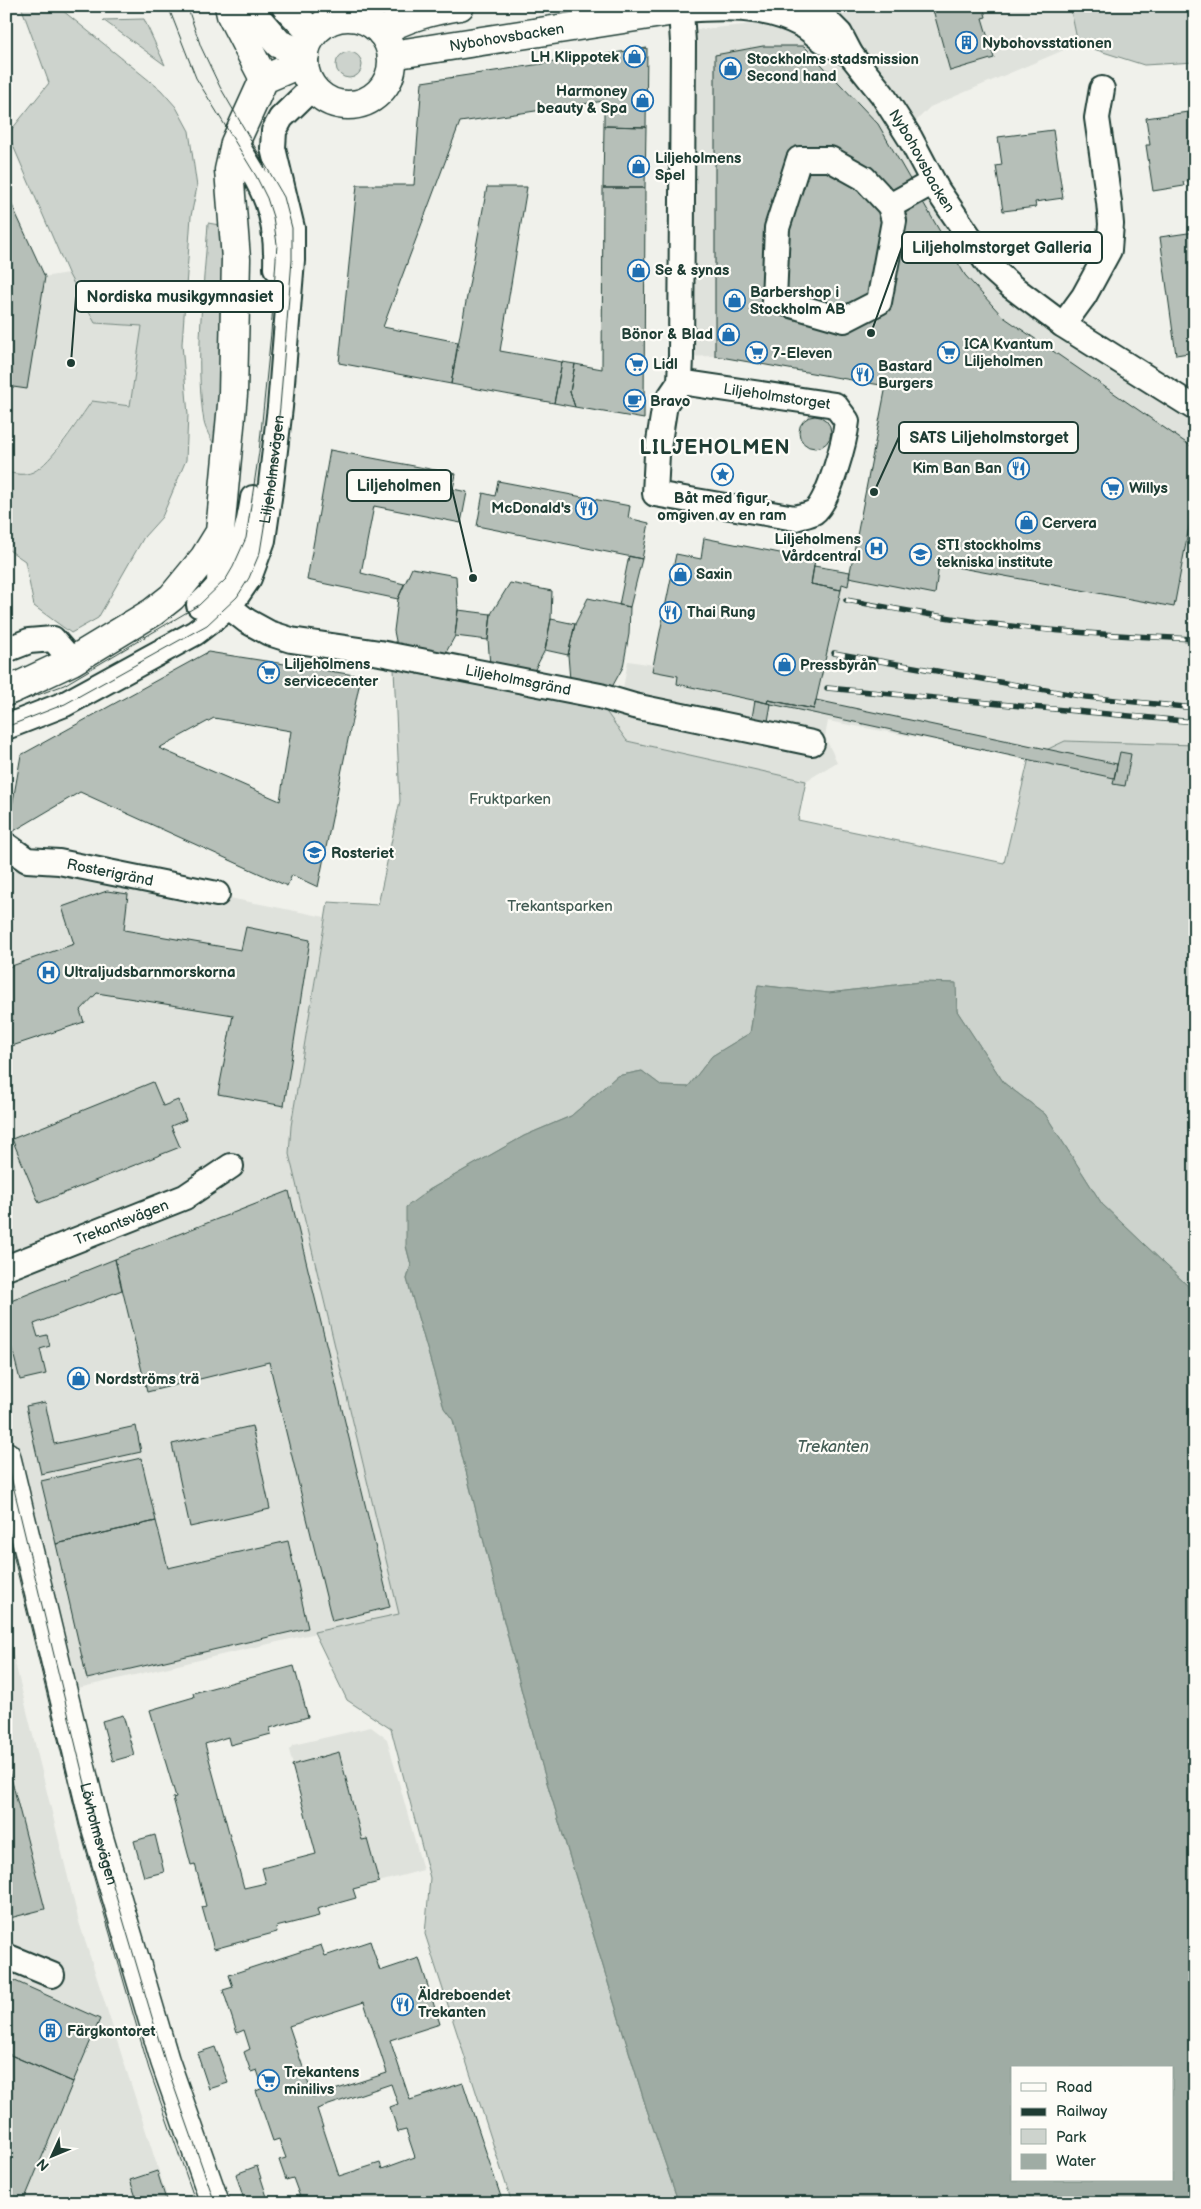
<svg xmlns="http://www.w3.org/2000/svg" width="1201" height="2209" font-family="'Balsamiq Sans',sans-serif">
<style>
.built{fill:#dfe2dc}
.green{fill:#cdd3cd;stroke:#768880}
.water{fill:#9faca4;stroke:#6c8077;fill-rule:evenodd}
.building{fill:#b6bfb8;stroke:#1f3d34;fill-rule:evenodd}
.lines{fill:none;stroke-linecap:round;stroke-linejoin:round}
.minor-casing{stroke:#1f3d34;stroke-width:28}
.tertiary-casing{stroke:#1f3d34;stroke-width:31}
.minor{stroke:#fdfcf7;stroke-width:24}
.tertiary{stroke:#fdfcf7;stroke-width:28}
.tram{stroke:#1f3d34;stroke-width:1}
.rail-casing{stroke:#1f3d34;stroke-width:5.5}
.rail{stroke:#fdfcf7;stroke-width:4;stroke-dasharray:11;stroke-linecap:butt}
.labels{text-anchor:middle;stroke-width:4.5;stroke-linejoin:round;paint-order:stroke}
.street-label{font-size:15px;fill:#1f3d34;stroke:#fdfcf7}
.poi-label{font-size:15px;font-weight:bold;fill:#1f3d34;stroke:#fdfcf7;text-anchor:start}
.park-label{font-size:15px;fill:#425b53;stroke:#fdfcf7}
.water-label{font-size:16px;font-style:italic;fill:#455e56;stroke:#fdfcf7}
.district-label{font-size:20px;font-weight:bold;letter-spacing:1px;fill:#1f3d34;stroke:#fdfcf7}
.leader{fill:none;stroke:#1f3d34;stroke-width:2}
.callout-dot{fill:#1f3d34;stroke:#fdfcf7;stroke-width:2}
.callout{fill:#fdfcf7;stroke:#1f3d34;stroke-width:2}
.callout-label{font-size:16px;text-anchor:middle;font-weight:bold;fill:#1f3d34}
</style>
<rect width="100%" height="100%" fill="#f0f1eb"/>
<filter id="ink" filterUnits="userSpaceOnUse"><feTurbulence type="fractalNoise" baseFrequency=".02" numOctaves="2"/><feDisplacementMap in="SourceGraphic" scale="10" xChannelSelector="R" yChannelSelector="G"/><feConvolveMatrix kernelMatrix="1 2 1 2 8 2 1 2 1" color-interpolation-filters="sRGB"/></filter>
<g filter="url(#ink)">
<!-- built -->
<path class="built" d="M846,6H1070L1078,44L930,107L899,138L965,247L1195,415V745L1065,741L1029,758L828,721L825,737L837,762L806,781L627,741L605,710L622,694L628,661L654,665L676,554L701,559L704,538L815,560V566L850,572L885,386L715,356L678,357L683,31L755,24L814,39Z
M68,273L95,323L142,326L130,406L92,401L49,459L33,472L19,475L6,472V283Z
M6,843L60,864L325,917L291,1126L289,1154L399,1614L74,1689L6,1410Z
M6,1626L79,1922L169,2203H6Z
M371,1727L387,1739L423,1870L353,1889L342,1847L316,1854L289,1750L293,1745Z"/>
<!-- green -->
<path class="green" d="M21,6H57L161,90L176,107L189,131L197,187L191,216L182,344L188,415L186,460L162,517L144,537L98,618L71,633L34,606L25,561L6,548V472C15,474 24,476 33,472C52,463 79,419 92,401L130,406L142,326L95,323L68,273L8,134L49,83Z
M298,6H336L337,13L312,14Z
M1070,6H1195V62L1144,65L1078,44Z
M144,19L165,65L103,20Z
M336 65a13 13 0 1 1 26 0a13 13 0 1 1-26 0Z
M208,223L225,226L219,352L229,364L218,453C214,443 206,432 204,422C194,358 204,288 208,223Z
M394,669L605,710L627,741L806,781L798,820L1004,863L1029,758L1065,741L1195,745V1314L1188,1286L1102,1204L1045,1114L1004,1083L957,1011L955,983L920,982L829,993L758,985L750,1033L712,1056L688,1087L662,1086L642,1071L617,1076L571,1116L524,1136L429,1190L406,1246L411,1265L407,1279L444,1408L453,1420L526,1708L545,1776L646,2107L677,2198L688,2203H512L425,1934L430,1878L391,1729L347,1700L314,1632L399,1614L289,1154L291,1126L328,902L378,905L400,801Z"/>
<!-- water -->
<path class="water" d="M920,982L956,983L957,1011L1004,1083L1045,1114L1102,1204L1188,1286L1195,1314V2203H688L677,2198L646,2107L545,1776L526,1708L453,1420L444,1408L407,1279L411,1265L406,1246V1207L429,1190L524,1136L571,1116L617,1076L642,1071L662,1086L688,1087L712,1056L750,1033L758,985L829,993ZM1012,2068H1172V2180H1012Z"/>
<!-- building -->
<path class="building" d="M932,6H983L986,17L982,18L994,58L950,71Z
M763,46H804L878,124L965,275L1002,316L1195,449V495L1174,607L939,564L935,594L849,577L886,386L715,356V55Z
M647,48L646,127L604,126V101L460,122L383,327L458,342L451,384L339,363L357,185H414L422,82Z
M1195,111V180L1183,182L1184,186L1153,191L1146,145H1150L1146,118Z
M604,126L646,127L645,188H603Z
M1053,130L1063,198L1035,202L1036,207L1003,211L996,166L1002,165L998,137Z
M6,176L12,190L6,192Z
M487,187H527L500,351L562,362L554,403L451,384Z
M603,188H645L644,419L575,407L570,392L575,364L602,369Z
M6,192L45,277L27,389L6,386Z
M1195,232V352L1176,355L1160,237Z
M562,362L575,364L570,392L575,407L554,403Z
M799 432a16 16 0 1 1 32 0a16 16 0 1 1-32 0Z
M330,450L456,474L453,489L467,492L461,523L374,506L361,573L404,584L398,599L307,580Z
M498,481L630,506L628,518L649,523L642,559L477,526L483,493L495,496Z
M704,538L815,560L811,584L841,590L814,709L768,700L767,703L677,684L678,676L652,671L676,554L701,559Z
M629,556L642,559L630,607L619,605Z
M814,566L850,572L848,586L842,584L841,590L811,584Z
M412,568L456,576L458,610L455,636L444,656L397,646L394,631L398,599Z
M510,583L552,591L551,619L545,650L533,673L490,665L488,640L491,614Z
M588,598L630,607L629,634L623,667L612,687L570,680L568,655L575,624Z
M458,610L491,614L488,640L455,636Z
M551,619L575,624L568,655L545,650Z
M208,652L361,676L318,887L292,875L287,886L80,792L7,835L21,755ZM214,718L291,731L280,801L159,748Z
M755,700L771,704L768,721L752,718Z
M768,700L814,709L816,700L1117,764L1114,778L771,704L767,703Z
M1120,752L1131,754L1125,786L1113,784Z
M107,891L128,894L124,930L241,950L246,927L310,940L284,1106L218,1094L233,1015L97,993L80,1011L84,1022L6,1048V968L74,944L62,907Z
M153,1082L163,1106L178,1100L186,1120L171,1126L180,1147L39,1203L12,1139Z
M289,1191L390,1607L332,1621L269,1362L147,1392L115,1259Z
M115,1259L122,1290L34,1324L38,1337L47,1335L50,1346L40,1349L46,1374L20,1380L6,1325V1303Z
M45,1402L54,1444L136,1426L141,1452L41,1474L26,1406Z
M252,1426L270,1509L190,1527L172,1444Z
M141,1458L156,1521L56,1544L41,1481Z
M156,1521L168,1568L288,1541L308,1628L87,1679L56,1544Z
M294,1666L308,1717L270,1728L271,1734L230,1745L228,1737L205,1744L244,1888L266,1883L262,1868L316,1854L292,1765L339,1752L362,1840L367,1839L379,1882L353,1889L356,1898L317,1909L319,1916L276,1927L277,1932L214,1949L202,1907L206,1906L195,1864L191,1865L173,1798L176,1797L150,1710L194,1697L193,1693Z
M123,1715L134,1755L113,1761L102,1721Z
M6,1758L45,1909L6,1919Z
M155,1835L164,1872L144,1877L134,1841Z
M370,1941L380,1971L419,1958L440,2024L390,2040L410,2100L463,2083L502,2200L495,2203H293L291,2199L300,2197L293,2178L286,2180L279,2160L286,2158L279,2139L273,2141L256,2091L263,2088L257,2070L251,2072L244,2052L250,2049L244,2030L237,2033L223,1990L233,1987L229,1975L321,1945L325,1956ZM364,2002L387,2073L313,2097L289,2026ZM391,2084L398,2104L390,2107L398,2132L406,2130L415,2157L382,2169L380,2163L339,2176L317,2109Z
M6,1977L100,2019L73,2082L6,2053Z
M215,2047L228,2083L209,2089L197,2053Z
M8,2054L73,2082L23,2203H6Z
M257,2166L269,2203H245L236,2174Z
M157,2171L167,2203H138L130,2180Z"/>
<g class="lines">
<defs>
<g id="minor">
<path id="s1" d="M812,6L840,34L851,55L882,94L910,138L938,191L990,267L1011,286L1063,325L1195,408"/>
<path d="M235,143C264,189 278,212 276,268"/>
<path d="M890,206L864,178L830,159H799L777,228L774,300L844,320L879,302L894,221L890,206L933,182"/>
<path d="M1063,325L1084,296L1109,250L1111,224L1109,202L1097,118L1102,89"/>
<path id="s2" d="M680,382L835,405L847,421C845,440 829,502 814,512C809,515 801,516 795,518L655,494L657,454L665,404L680,382L681,357L683,43L681,10C723,7 763,5 802,25C810,29 816,36 824,41C832,46 842,50 851,55"/>
<path id="s3" d="M220,532L219,587L229,607L247,621L269,633L291,640L380,653L600,696L634,706L812,743"/>
<path d="M199,605C236,574 246,544 253,498"/>
<path d="M6,650L29,641L53,639L72,661"/>
<path d="M6,727L65,704L195,633L229,607L249,578L263,540L271,484L280,407L292,260V228L273,148L274,131L281,118L313,87"/>
<path id="s4" d="M6,845L27,860L59,862L217,894"/>
<path id="s5" d="M6,1268L185,1197L231,1166"/>
<path d="M6,1956L52,1975"/>
</g>
<g id="tertiary">
<path d="M229,6L231,15L264,79"/>
<path d="M246,6L279,44L305,54"/>
<path d="M286,6L313,34"/>
<circle cx="348" cy="61" r="44"/>
<path d="M381,32C406,17 431,11 460,6"/>
<path id="s6" d="M392,55L681,10"/>
<path d="M6,692L72,661L153,612L172,597L204,558L220,532L233,394L236,259L229,170L235,143L264,79L304,62"/>
<path d="M6,1456L94,1821L165,2061L215,2203"/>
</g>
</defs>
<!-- minor casing -->
<use href="#minor" class="minor-casing"/>
<!-- tertiary casing -->
<use href="#tertiary" class="tertiary-casing"/>
<!-- minor -->
<use href="#minor" class="minor"/>
<!-- tertiary -->
<use href="#tertiary" class="tertiary"/>
<!-- tram -->
<g class="tram">
<path d="M6,707L64,685L199,605L226,579L233,567L246,538L259,452L271,333L277,244L273,217L267,198L256,176L196,78L168,6"/>
<path id="s7" d="M6,727L65,704L207,625L237,597L249,578L260,552L271,484L280,407L292,260V228L284,197L220,87L201,47L187,6"/>
<path id="s8" d="M6,1456L94,1821L165,2061L215,2203"/>
<path d="M6,1525L79,1826L149,2069L196,2203"/>
</g>
<defs>
<path id="rail" d="M846,600C890,608 934,616 978,622C1050,632 1122,636 1195,639
M834,653L1086,697L1195,708
M827,688L1195,722"/>
</defs>
<!-- rail casing -->
<use href="#rail" class="rail-casing"/>
<!-- rail -->
<use href="#rail" class="rail"/>
</g>
</g>
<!-- icons -->
<defs>
<symbol id="building-ring" viewBox="-11 -11 22 22"><circle r="9.5" fill="#fdfcf7" stroke="#1f6fb2" stroke-width="1.5"/><path d="M-4-6H4V6H1V3H-1V6H-4ZM-2.5-4.3h1.7v1.8h-1.7ZM.8-4.3h1.7v1.8H.8ZM-2.5-1h1.7V.8h-1.7ZM.8-1h1.7V.8H.8Z" fill="#1f6fb2"/></symbol>
<symbol id="shop-ring" viewBox="-11 -11 22 22"><circle r="9.5" fill="#fdfcf7" stroke="#1f6fb2" stroke-width="1.5"/><path d="M-5-2.5h2.3a2.7 3.5 0 0 1 5.4 0H5L5.5 6h-11ZM-1.5-2.5h3a1.5 2.3 0 0 0-3 0Z" fill="#1f6fb2"/></symbol>
<symbol id="supermarket-ring" viewBox="-11 -11 22 22"><circle r="9.5" fill="#fdfcf7" stroke="#1f6fb2" stroke-width="1.5"/><path d="M-6-5.5h2.5l.6 2H6L4.5 2H-2.5L-4.4-4H-6ZM-1.5 3.2a1.3 1.3 0 1 0 .1 0ZM3 3.2a1.3 1.3 0 1 0 .1 0Z" fill="#1f6fb2"/></symbol>
<symbol id="restaurant-ring" viewBox="-11 -11 22 22"><circle r="9.5" fill="#fdfcf7" stroke="#1f6fb2" stroke-width="1.5"/><path d="M-5-6h1v4h1v-4h1v4h1v-4h1v5L-1.5 .5V6h-2V.5L-5-1ZM5-6V6H3V1.5H1.5Q1.5-4 5-6Z" fill="#1f6fb2"/></symbol>
<symbol id="cafe-ring" viewBox="-11 -11 22 22"><circle r="9.5" fill="#fdfcf7" stroke="#1f6fb2" stroke-width="1.5"/><path d="M-5.5-4.5H6V0H3Q3 3.5 0 3.5H-2.5Q-5.5 3.5-5.5 0ZM3-3.2v2h1.7v-2ZM-6 4.5H4V6H-6Z" fill="#1f6fb2"/></symbol>
<symbol id="sight-ring" viewBox="-11 -11 22 22"><circle r="9.5" fill="#fdfcf7" stroke="#1f6fb2" stroke-width="1.5"/><path d="M0-6L1.8-2.2L6-1.7L2.9 1.2L3.7 5.4L0 3.3L-3.7 5.4L-2.9 1.2L-6-1.7L-1.8-2.2Z" fill="#1f6fb2"/></symbol>
<symbol id="hospital-ring" viewBox="-11 -11 22 22"><circle r="9.5" fill="#fdfcf7" stroke="#1f6fb2" stroke-width="1.5"/><path d="M-5-5h3v3.5h4V-5h3V5h-3V1.5h-4V5h-3Z" fill="#1f6fb2"/></symbol>
<symbol id="university-ring" viewBox="-11 -11 22 22"><circle r="9.5" fill="#fdfcf7" stroke="#1f6fb2" stroke-width="1.5"/><path d="M0-5L7-2L0 1L-7-2ZM-4 1L0 2.5L4 1V4Q0 6-4 4Z" fill="#1f6fb2"/></symbol>
<symbol id="school-ring" viewBox="-11 -11 22 22"><circle r="9.5" fill="#fdfcf7" stroke="#1f6fb2" stroke-width="1.5"/><path d="M0-5L7-2L0 1L-7-2ZM-4 1L0 2.5L4 1V4Q0 6-4 4Z" fill="#1f6fb2"/></symbol>
</defs>
<g fill-rule="evenodd">
<use href="#building-ring" x="954" y="30" width="25" height="25"/>
<use href="#shop-ring" x="622" y="44" width="25" height="25"/>
<use href="#shop-ring" x="718" y="56" width="25" height="25"/>
<use href="#shop-ring" x="630" y="88" width="25" height="25"/>
<use href="#shop-ring" x="626" y="154" width="25" height="25"/>
<use href="#shop-ring" x="626" y="258" width="25" height="25"/>
<use href="#shop-ring" x="722" y="288" width="25" height="25"/>
<use href="#shop-ring" x="716" y="322" width="25" height="25"/>
<use href="#supermarket-ring" x="744" y="340" width="25" height="25"/>
<use href="#supermarket-ring" x="936" y="340" width="25" height="25"/>
<use href="#supermarket-ring" x="624" y="352" width="25" height="25"/>
<use href="#restaurant-ring" x="850" y="362" width="25" height="25"/>
<use href="#cafe-ring" x="622" y="388" width="25" height="25"/>
<use href="#restaurant-ring" x="1006" y="456" width="25" height="25"/>
<use href="#sight-ring" x="710" y="462" width="25" height="25"/>
<use href="#supermarket-ring" x="1100" y="476" width="25" height="25"/>
<use href="#restaurant-ring" x="574" y="496" width="25" height="25"/>
<use href="#shop-ring" x="1014" y="510" width="25" height="25"/>
<use href="#hospital-ring" x="864" y="536" width="25" height="25"/>
<use href="#university-ring" x="908" y="542" width="25" height="25"/>
<use href="#shop-ring" x="668" y="562" width="25" height="25"/>
<use href="#restaurant-ring" x="658" y="600" width="25" height="25"/>
<use href="#shop-ring" x="772" y="652" width="25" height="25"/>
<use href="#supermarket-ring" x="256" y="660" width="25" height="25"/>
<use href="#school-ring" x="302" y="840" width="25" height="25"/>
<use href="#hospital-ring" x="36" y="960" width="25" height="25"/>
<use href="#shop-ring" x="66" y="1366" width="25" height="25"/>
<use href="#restaurant-ring" x="390" y="1992" width="25" height="25"/>
<use href="#building-ring" x="38" y="2018" width="25" height="25"/>
<use href="#supermarket-ring" x="256" y="2068" width="25" height="25"/>
</g>
<g class="labels">
<!-- street labels -->
<g class="street-label">
<text dy="5" stroke="none"><textPath href="#s6" startOffset="116">Nybohovsbacken</textPath></text>
<text dy="5" stroke="none"><textPath href="#s1" startOffset="191">Nybohovsbacken</textPath></text>
<text dy="5" stroke="none"><textPath href="#s2" startOffset="98">Liljeholmstorget</textPath></text>
<text dy="5" stroke="none"><textPath href="#s7" startOffset="401">Liljeholmsvägen</textPath></text>
<text dy="5" stroke="none"><textPath href="#s3" startOffset="379">Liljeholmsgränd</textPath></text>
<text dy="5" stroke="none"><textPath href="#s4" startOffset="110">Rosterigränd</textPath></text>
<text dy="5" stroke="none"><textPath href="#s5" startOffset="124">Trekantsvägen</textPath></text>
<text dy="5" stroke="none"><textPath href="#s8" startOffset="389">Lövholmsvägen</textPath></text>
</g>
<!-- poi labels -->
<g class="poi-label">
<text x="982" y="48">Nybohovsstationen</text>
<text x="619" y="62" text-anchor="end">LH Klippotek</text>
<text x="747" y="64">Stockholms stadsmission<tspan x="747" dy="17">Second hand</tspan></text>
<text x="627" y="96" text-anchor="end">Harmoney<tspan x="627" dy="17">beauty &amp; Spa</tspan></text>
<text x="655" y="163">Liljeholmens<tspan x="655" dy="17">Spel</tspan></text>
<text x="655" y="275">Se &amp; synas</text>
<text x="750" y="297">Barbershop i<tspan x="750" dy="17">Stockholm AB</tspan></text>
<text x="713" y="339" text-anchor="end">Bönor &amp; Blad</text>
<text x="964" y="349">ICA Kvantum<tspan x="964" dy="17">Liljeholmen</tspan></text>
<text x="772" y="358">7-Eleven</text>
<text x="653" y="369">Lidl</text>
<text x="878" y="371">Bastard<tspan x="878" dy="17">Burgers</tspan></text>
<text x="650" y="406">Bravo</text>
<text x="1002" y="473" text-anchor="end">Kim Ban Ban</text>
<text x="1129" y="493">Willys</text>
<text x="722" y="503" text-anchor="middle">Båt med figur,<tspan x="722" dy="17">omgiven av en ram</tspan></text>
<text x="571" y="513" text-anchor="end">McDonald's</text>
<text x="1042" y="528">Cervera</text>
<text x="861" y="544" text-anchor="end">Liljeholmens<tspan x="861" dy="17">Vårdcentral</tspan></text>
<text x="937" y="550">STI stockholms<tspan x="937" dy="17">tekniska institute</tspan></text>
<text x="696" y="579">Saxin</text>
<text x="687" y="617">Thai Rung</text>
<text x="284" y="669">Liljeholmens<tspan x="284" dy="17">servicecenter</tspan></text>
<text x="800" y="670">Pressbyrån</text>
<text x="331" y="858">Rosteriet</text>
<text x="64" y="977">Ultraljudsbarnmorskorna</text>
<text x="95" y="1384">Nordströms trä</text>
<text x="418" y="2000">Äldreboendet<tspan x="418" dy="17">Trekanten</tspan></text>
<text x="67" y="2036">Färgkontoret</text>
<text x="284" y="2077">Trekantens<tspan x="284" dy="17">minilivs</tspan></text>
</g>
<!-- park labels -->
<g class="park-label">
<text x="510" y="804">Fruktparken</text>
<text x="560" y="911">Trekantsparken</text>
</g>
<!-- water labels -->
<g class="water-label">
<text x="833" y="1452">Trekanten</text>
</g>
<!-- district labels -->
<g class="district-label">
<text x="715" y="454">LILJEHOLMEN</text>
</g>
</g>
<!-- callouts -->
<path class="leader" d="M871 333L902 247M71 363L76 296M874 492L899 437M473 578L451 485"/>
<g class="callout-dot">
<circle cx="871" cy="333" r="5"/>
<circle cx="71" cy="363" r="5"/>
<circle cx="874" cy="492" r="5"/>
<circle cx="473" cy="578" r="5"/>
</g>
<g class="callout">
<rect x="902" y="232" width="200" height="31" rx="5"/>
<rect x="76" y="281" width="207" height="31" rx="5"/>
<rect x="899" y="422" width="179" height="31" rx="5"/>
<rect x="347" y="470" width="104" height="31" rx="5"/>
</g>
<g class="callout-label">
<text x="1002" y="253">Liljeholmstorget Galleria</text>
<text x="180" y="302">Nordiska musikgymnasiet</text>
<text x="989" y="443">SATS Liljeholmstorget</text>
<text x="399" y="491">Liljeholmen</text>
</g>
<!-- margin -->
<rect width="1201" height="2209" fill="none" stroke="#fdfcf7" stroke-width="25"/>
<rect x="12" y="12" width="1176" height="2184" fill="none" stroke="#1f3d34" stroke-width="2" filter="url(#ink)"/>
<!-- legend -->
<rect x="1011" y="2066" width="162" height="115" fill="#fdfcf7" stroke="#a4b0a9"/>
<rect x="1021" y="2083" width="25" height="8" fill="#fdfcf7" stroke="#a4b0a9"/>
<text x="1056" y="2092" font-size="15" fill="#1f3d34">Road</text>
<rect x="1021" y="2108" width="25" height="8" fill="#1f3d34" stroke="#a4b0a9"/>
<text x="1056" y="2116" font-size="15" fill="#1f3d34">Railway</text>
<rect x="1021" y="2129" width="25" height="15" fill="#cdd3cd" stroke="#a4b0a9"/>
<text x="1056" y="2142" font-size="15" fill="#1f3d34">Park</text>
<rect x="1021" y="2154" width="25" height="15" fill="#9faca4" stroke="#a4b0a9"/>
<text x="1056" y="2166" font-size="15" fill="#1f3d34">Water</text>
<!-- north arrow -->
<g transform="translate(52 2156) rotate(226)" stroke="#fdfcf7" stroke-width="4" paint-order="stroke">
<path d="M0-4L9 19L0 12L-9 19Z" fill="#1f3d34"/>
<text y="-8" font-size="14" font-weight="bold" text-anchor="middle" fill="#1f3d34">N</text>
</g>
</svg>
